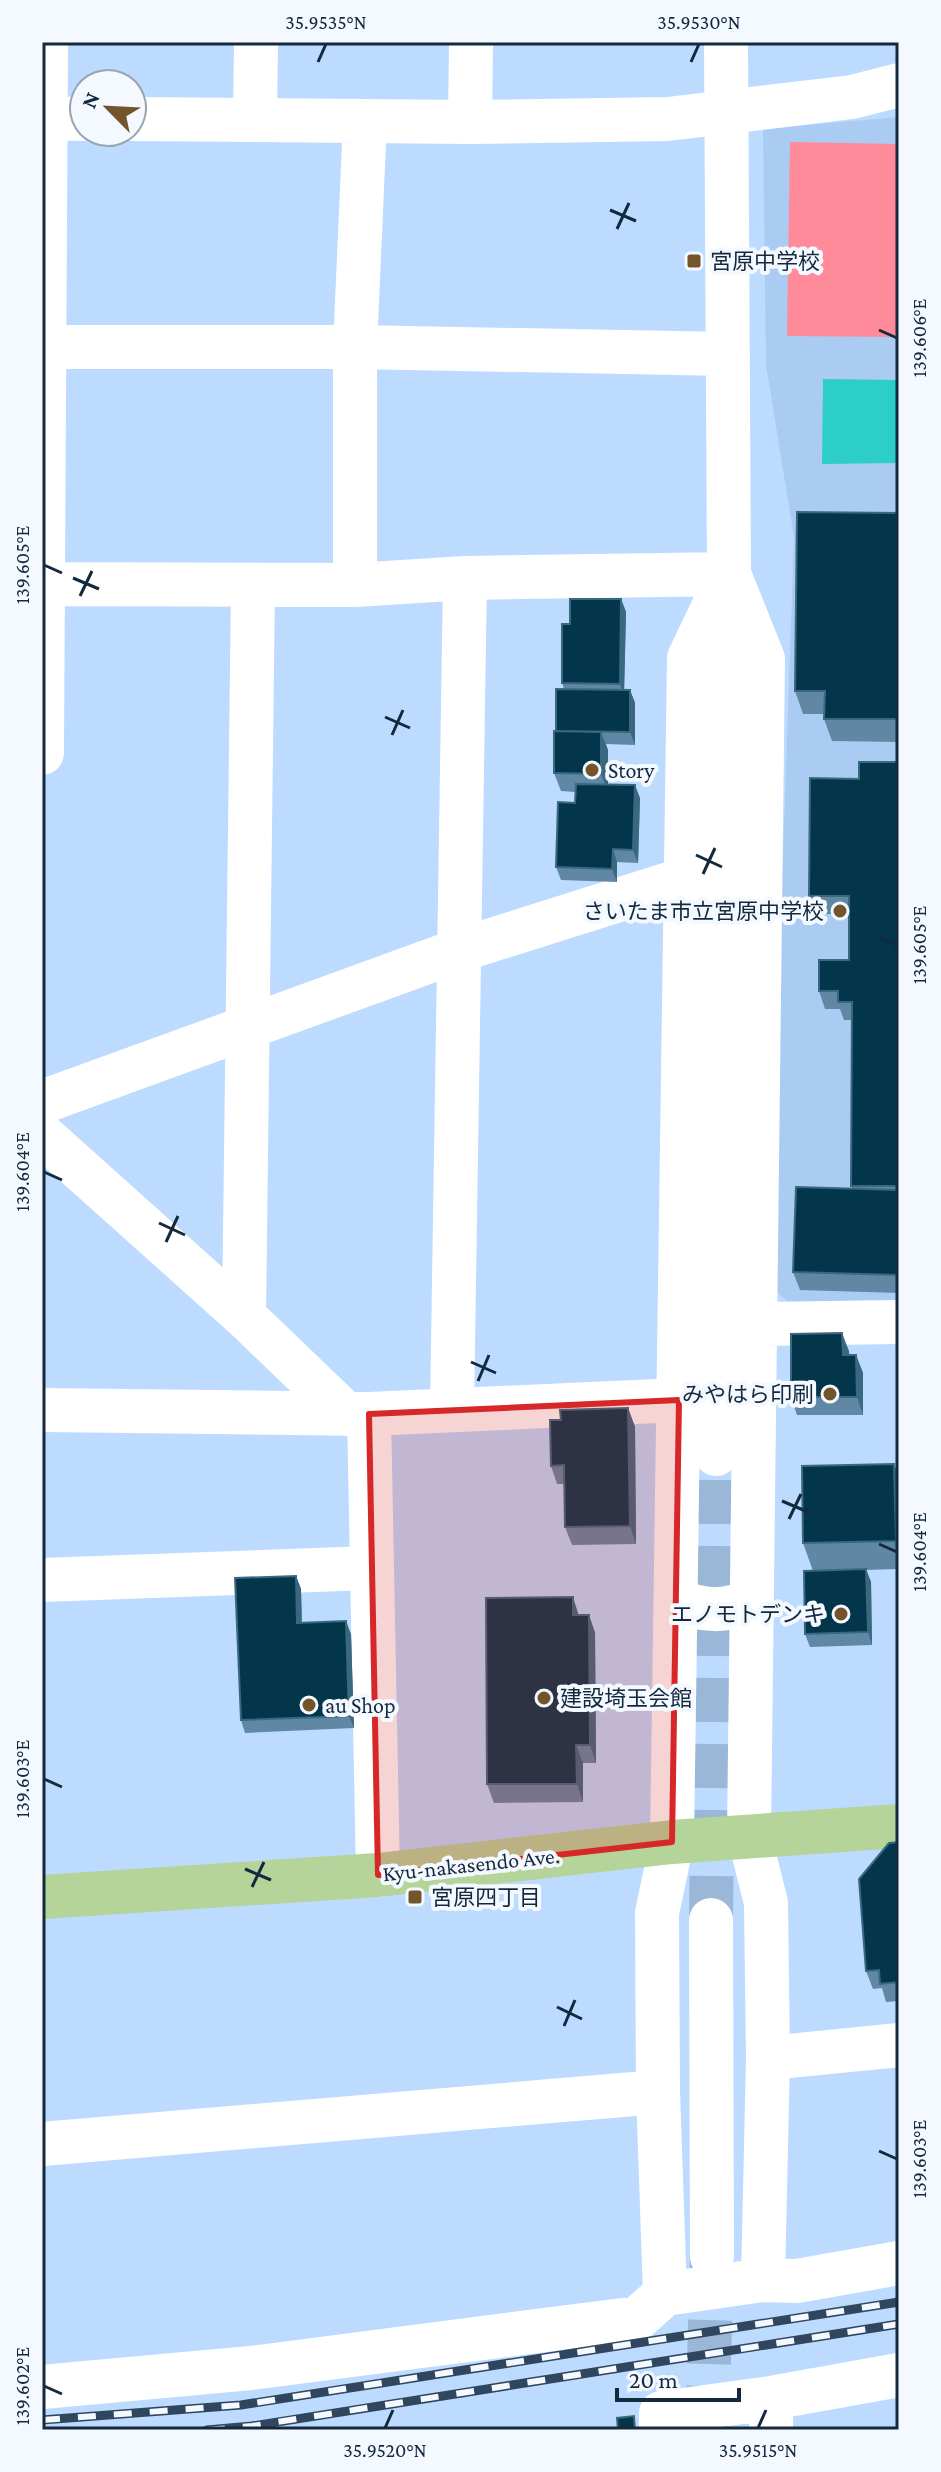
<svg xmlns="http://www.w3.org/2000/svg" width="941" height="2472" font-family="'Crimson Pro','Noto Sans JP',serif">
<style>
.built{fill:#abccf2}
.green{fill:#ff8a99}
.water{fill:#2dcdc9}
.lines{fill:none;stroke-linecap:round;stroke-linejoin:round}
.minor-tunnel{stroke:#9ab7d8;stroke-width:44;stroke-dasharray:44 22;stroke-linecap:butt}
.minor{stroke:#fff;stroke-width:44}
.major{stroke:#b4d499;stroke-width:44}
.rail-casing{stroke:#30465e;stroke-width:9}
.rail{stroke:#f4f9ff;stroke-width:6;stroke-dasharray:18;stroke-linecap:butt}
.wall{fill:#6088a4}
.shaded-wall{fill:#3a6881}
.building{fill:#03364b;stroke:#3a6881;stroke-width:2}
.marked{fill:#d62828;fill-opacity:0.2;stroke:#d62828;stroke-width:6;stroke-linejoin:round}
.ticks{fill:none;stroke:#14283e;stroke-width:3}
.poi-dot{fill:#74542a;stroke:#f4f9ff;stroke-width:3}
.labels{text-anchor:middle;stroke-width:8;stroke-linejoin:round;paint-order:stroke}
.poi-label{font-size:22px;fill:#14283e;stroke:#f4f9ff;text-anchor:start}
.street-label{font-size:22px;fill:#14283e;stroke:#f4f9ff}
.neatline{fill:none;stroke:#14283e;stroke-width:3}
.ticks-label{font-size:20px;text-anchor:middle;fill:#14283e}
</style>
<rect width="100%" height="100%" fill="#bcdbfe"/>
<!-- built -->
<path class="built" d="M899,117V1300L789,1302L768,1286L794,537L766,365L763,129Z"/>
<!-- green -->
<path class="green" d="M790,142L899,144V337L787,336Z"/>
<!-- water -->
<path class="water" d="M823,379L899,380V463L822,464Z"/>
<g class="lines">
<!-- minor-tunnel -->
<path class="minor-tunnel" d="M711,1920L716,1454
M707,2430L712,2257"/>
<!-- minor -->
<path class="minor" d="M45,118L84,119
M132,119L470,122L668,119L852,97L899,85
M255,120L256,42
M470,122L471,42
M44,347H355L728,354
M729,574L763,659L749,1835L766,1903L768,2058L763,2280
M43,584L355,585L465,578L729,574
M355,585V347L365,121
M42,753L46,42
M42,1102L460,950L685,879
M42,1135L244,1316L346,1414
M244,1316L253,585
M756,1324L899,1322
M42,1410L369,1414L679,1400
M452,1410L465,578
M369,1414L378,1875
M716,1454L729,574L726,42
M42,1580L370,1568
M676,1600C704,1612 724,1612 752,1601
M711,1920L712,2257
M768,2058L899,2045
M42,2144L658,2092
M665,2294L658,2092L657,1913L672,1842L689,658L729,574
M42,2387L251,2368L638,2318L665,2294L763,2280L797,2281L899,2263
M661,2430V2413L771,2398
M771,2430V2398L899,2375"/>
<!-- major -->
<path class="major" d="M42,1897L378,1875L672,1842L899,1826"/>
<defs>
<path id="rail" d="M42,2420L241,2405L899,2302
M207,2430L252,2426L899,2324"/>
</defs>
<!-- rail casing -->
<use href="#rail" class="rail-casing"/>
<!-- rail -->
<use href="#rail" class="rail"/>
</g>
<!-- wall -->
<path class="wall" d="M899,513V742L832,741L824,719V714H803L795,691Z
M621,599L626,612L624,690H630L635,703V745L606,744L608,750V785L640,798L638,863L617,862V882L561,880L556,867L575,803L576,792L561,791L554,773L556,731L564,689L562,683L570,624Z
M899,762V1293L800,1290L793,1272L852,1189V1020H844L840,1009H825L819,991L849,960V914H815L809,896L859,779Z
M849,1351V1355H856L863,1373V1415H797L791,1397Z
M628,1408L635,1427L636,1544L572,1545L565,1527L564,1484H557L551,1466L561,1420Z
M894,1464L899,1477V1569L866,1570L871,1582L872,1645L810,1647L805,1634L813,1571L803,1543Z
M296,1576L301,1589L302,1622L351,1634L354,1728L245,1733L241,1720Z
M579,1615H589L595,1633L596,1763H583V1802L494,1803L487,1784Z
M899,1842V2001L886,2002L882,1988L873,1989L866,1971Z"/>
<!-- shaded-wall -->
<path class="shaded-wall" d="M621,599L626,612L624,697L620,684Z
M630,690L635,703V745L630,732Z
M601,732L608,750V792L601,774Z
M635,785L640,798L638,863L633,850Z
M613,849L617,862V882L612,869Z
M842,1333L849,1351L850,1374L843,1355Z
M856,1355L863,1373V1415L857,1397Z
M628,1408L635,1427L636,1544L630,1526Z
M894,1464L899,1477V1549L896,1541Z
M866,1569L871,1582L872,1645L868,1632Z
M296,1576L301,1589L302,1636L297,1623Z
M573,1597L579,1616L573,1615Z
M589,1615L595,1633L596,1763L590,1745Z
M346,1621L351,1634L354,1728L349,1716Z
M576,1745L583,1763V1802L577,1784Z"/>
<!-- building -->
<path class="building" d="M797,512L899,513V719H824L825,691H795Z
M570,599H621L620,684L562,683V624H570Z
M556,689L630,690V732L556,731Z
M554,731L601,732V774L554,773Z
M859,762H899V1186H851L852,1002H838V991H819V960H849V896H809L810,778L859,779Z
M576,784L635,785L633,850L613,849L612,869L556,867L558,802L575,803Z
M796,1187L899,1190V1275L793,1272Z
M842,1333L843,1355H856L857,1397H791V1334Z
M628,1408L630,1526L565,1527L564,1465L551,1466L550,1420H561L560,1410Z
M894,1464L896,1541L803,1543L802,1466Z
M866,1569L868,1632L805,1634L804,1571Z
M296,1576L297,1623L346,1621L349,1716L241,1720L235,1578Z
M573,1597V1615H589L590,1745H576L577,1784H487L486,1598Z
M899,1842V1982L880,1984L879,1970L866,1971L859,1879L889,1843Z
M634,2416L635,2430H618L617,2418Z"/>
<!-- marked area -->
<path class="marked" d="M679,1400L672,1842L378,1875L369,1414Z"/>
<!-- ticks -->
<path class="ticks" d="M318,62L326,44M691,62L699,44M610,210L636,221M617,229L629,203M879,330L897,338M44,565L62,573M73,578L99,589M80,596L92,571M385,717L410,728M392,735L403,710M696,855L722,867M703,874L715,848M879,937L897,945M44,1172L62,1180M159,1223L185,1235M166,1242L178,1216M471,1362L496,1373M478,1381L489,1355M782,1501L808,1512M789,1519L801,1494M879,1544L897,1552M44,1779L62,1787M245,1869L271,1880M252,1887L264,1862M557,2007L582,2019M564,2026L575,2000M879,2151L897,2159M44,2386L62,2394M385,2428L393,2410M758,2428L766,2410"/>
<!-- markers -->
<g class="poi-dot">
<rect x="686" y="253" width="16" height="16" rx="4"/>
<circle cx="592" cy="770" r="8"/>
<circle cx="840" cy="911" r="8"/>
<circle cx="830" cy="1394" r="8"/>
<circle cx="841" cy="1614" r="8"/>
<circle cx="544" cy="1698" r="8"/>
<circle cx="309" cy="1705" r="8"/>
<rect x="407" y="1889" width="16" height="16" rx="4"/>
</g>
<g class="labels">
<!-- poi labels -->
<g class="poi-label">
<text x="710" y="269">宮原中学校</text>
<text x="608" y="778">Story</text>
<text x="824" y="919" text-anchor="end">さいたま市立宮原中学校</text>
<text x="814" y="1402" text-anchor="end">みやはら印刷</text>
<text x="825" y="1622" text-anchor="end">エノモトデンキ</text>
<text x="560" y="1706">建設埼玉会館</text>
<text x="325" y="1713">au Shop</text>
<text x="431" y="1905">宮原四丁目</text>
</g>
<!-- street labels -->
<g class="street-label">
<text transform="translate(471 1864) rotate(-6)" y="8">Kyu-nakasendo Ave.</text>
</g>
</g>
<!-- border -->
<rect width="941" height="2472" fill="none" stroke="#f4f9ff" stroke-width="88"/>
<!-- north arrow -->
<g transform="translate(108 108) rotate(294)"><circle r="38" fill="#f4f9ff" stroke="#9aa5b2" stroke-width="2"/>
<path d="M0-6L14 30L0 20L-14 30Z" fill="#74542a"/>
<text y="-12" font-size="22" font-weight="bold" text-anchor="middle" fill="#14283e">N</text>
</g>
<!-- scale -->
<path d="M617 2388v12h122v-12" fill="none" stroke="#14283e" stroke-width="4"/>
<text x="629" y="2388" font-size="24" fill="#14283e" stroke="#f4f9ff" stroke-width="6" paint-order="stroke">20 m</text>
<rect x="44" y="44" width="853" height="2384" class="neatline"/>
<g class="ticks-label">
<text x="326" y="29">35.9535°N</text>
<text x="699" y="29">35.9530°N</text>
<text transform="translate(919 338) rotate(-90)" y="7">139.606°E</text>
<text transform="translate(22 565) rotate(-90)" y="7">139.605°E</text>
<text transform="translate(919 945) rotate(-90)" y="7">139.605°E</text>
<text transform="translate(22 1172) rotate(-90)" y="7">139.604°E</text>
<text transform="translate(919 1552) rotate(-90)" y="7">139.604°E</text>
<text transform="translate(22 1779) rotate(-90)" y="7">139.603°E</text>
<text transform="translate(919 2159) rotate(-90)" y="7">139.603°E</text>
<text transform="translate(22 2386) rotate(-90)" y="7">139.602°E</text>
<text x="385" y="2457">35.9520°N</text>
<text x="758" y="2457">35.9515°N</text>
</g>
</svg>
